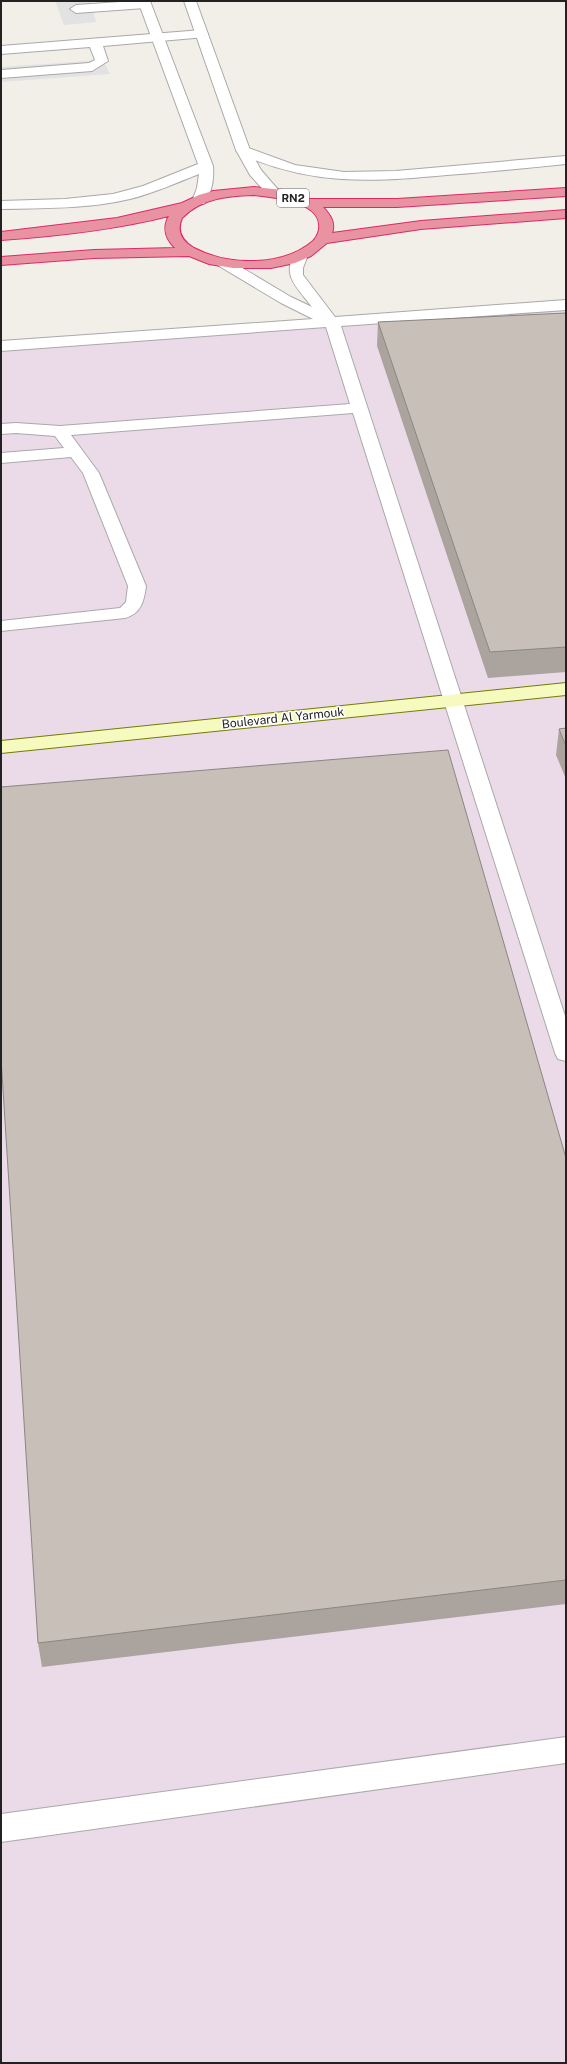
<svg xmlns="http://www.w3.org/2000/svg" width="567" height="2064" font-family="'Public Sans',sans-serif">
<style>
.industrial{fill:#ebdbe8}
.parking{fill:#e2e2e2}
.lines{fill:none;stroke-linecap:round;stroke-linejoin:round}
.lane-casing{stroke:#a9a9a9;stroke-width:2}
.street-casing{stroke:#a9a9a9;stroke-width:2}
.secondary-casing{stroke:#707d05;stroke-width:2}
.highway-casing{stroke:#dc2a67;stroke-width:2}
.lane{fill:#fff;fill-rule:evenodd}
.street{fill:#fff;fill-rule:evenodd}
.secondary{fill:#f7fabf;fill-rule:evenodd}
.highway{fill:#e892a2;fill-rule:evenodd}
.wall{fill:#aba49e}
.building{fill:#c7bfb8;stroke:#8b8681}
.labels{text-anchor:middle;stroke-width:3;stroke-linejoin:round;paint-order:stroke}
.shield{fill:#fff;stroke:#646464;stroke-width:1}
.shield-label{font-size:11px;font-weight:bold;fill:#222}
.street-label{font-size:12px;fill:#222;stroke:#fff}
</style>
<rect width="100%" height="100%" fill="#f2efe9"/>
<!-- industrial -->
<path class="industrial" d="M566,305V2063H1V351Z"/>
<!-- parking -->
<path class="parking" d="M55,1H90L96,22L64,25Z
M103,60L110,74L1,82V67Z"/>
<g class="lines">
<defs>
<path id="lane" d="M135,1H148L151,4L145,8L76,13L70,9L76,5Z
M202,30L206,31L208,34L206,37L103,46L108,61L92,71L1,78V70L89,63L95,60L90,47L1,54V46Z
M243,146L295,165L344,172L396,171L566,156V164C526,168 487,172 447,175C370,182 311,186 238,153L236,150L238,147Z
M301,251L306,252L308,255L303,268V275L335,317L566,300V310L341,326L566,1019V1061L558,1059L555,1053L353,413L71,435L99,473L146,586C144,601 141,614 125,618L1,631V621L120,608L126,602L128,586L83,473L71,457L1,463V453L64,448L55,436L16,433L1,434V424L16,423L60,426L350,404L326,327L1,351V341L313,319L281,303L219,266L217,263L219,260H229L291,297L312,307C298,288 280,275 296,252Z"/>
<path id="street" d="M138,1H150L213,166C214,179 212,193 204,204H194L192,201L197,188L199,174C176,183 154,193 130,199C88,209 44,208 1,209V201L65,199L113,194L143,186L198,164Z
M184,1H196L250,150L261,170L281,193L279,196H269L250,175L236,150Z
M566,1737V1763L1,1842V1814Z"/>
<path id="secondary" d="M566,683V695L1,753V741Z"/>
<path id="highway" d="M254,187L283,190L310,199H397L566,188V196L397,207H323C330,215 336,222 332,233L421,221L566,210V218L421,229L327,243L311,256L295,263L271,268H233L209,264L189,256L94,258L1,265V257L94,250L175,248C165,238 162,228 169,216C114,230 58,236 1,240V232L117,218L182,203L199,195L213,191ZM254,195C272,197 317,201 319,224C320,230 317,237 313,241C283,267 228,266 194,248C182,241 176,232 182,218C202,198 227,196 254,195Z"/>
</defs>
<!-- lane casing -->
<use href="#lane" class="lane-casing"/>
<!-- street casing -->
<use href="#street" class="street-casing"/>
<!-- secondary casing -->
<use href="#secondary" class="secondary-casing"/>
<!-- highway casing -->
<use href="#highway" class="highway-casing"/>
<!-- lane -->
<use href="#lane" class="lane"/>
<!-- street -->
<use href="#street" class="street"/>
<!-- secondary -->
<use href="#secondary" class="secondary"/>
<!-- highway -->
<use href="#highway" class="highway"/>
</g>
<!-- wall -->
<path class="wall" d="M566,313V672L488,678L377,346L378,322Z
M566,728V779L556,755L559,729Z
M566,1158V1604L42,1667L38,1643Z"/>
<!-- building -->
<path class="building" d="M566,313V647L490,652L378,322Z
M566,728V746L559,729Z
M448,750L566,1158V1580L38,1643L1,1058V787Z"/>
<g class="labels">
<!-- shield labels -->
<rect class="shield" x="277" y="189" width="32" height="18" rx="3"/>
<g class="shield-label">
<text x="293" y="202">RN2</text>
</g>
<!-- street labels -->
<g class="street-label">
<text transform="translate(283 718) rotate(-6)" y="4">Boulevard Al Yarmouk</text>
</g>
</g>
<!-- border -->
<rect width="567" height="2064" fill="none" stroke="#222222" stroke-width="4"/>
</svg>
